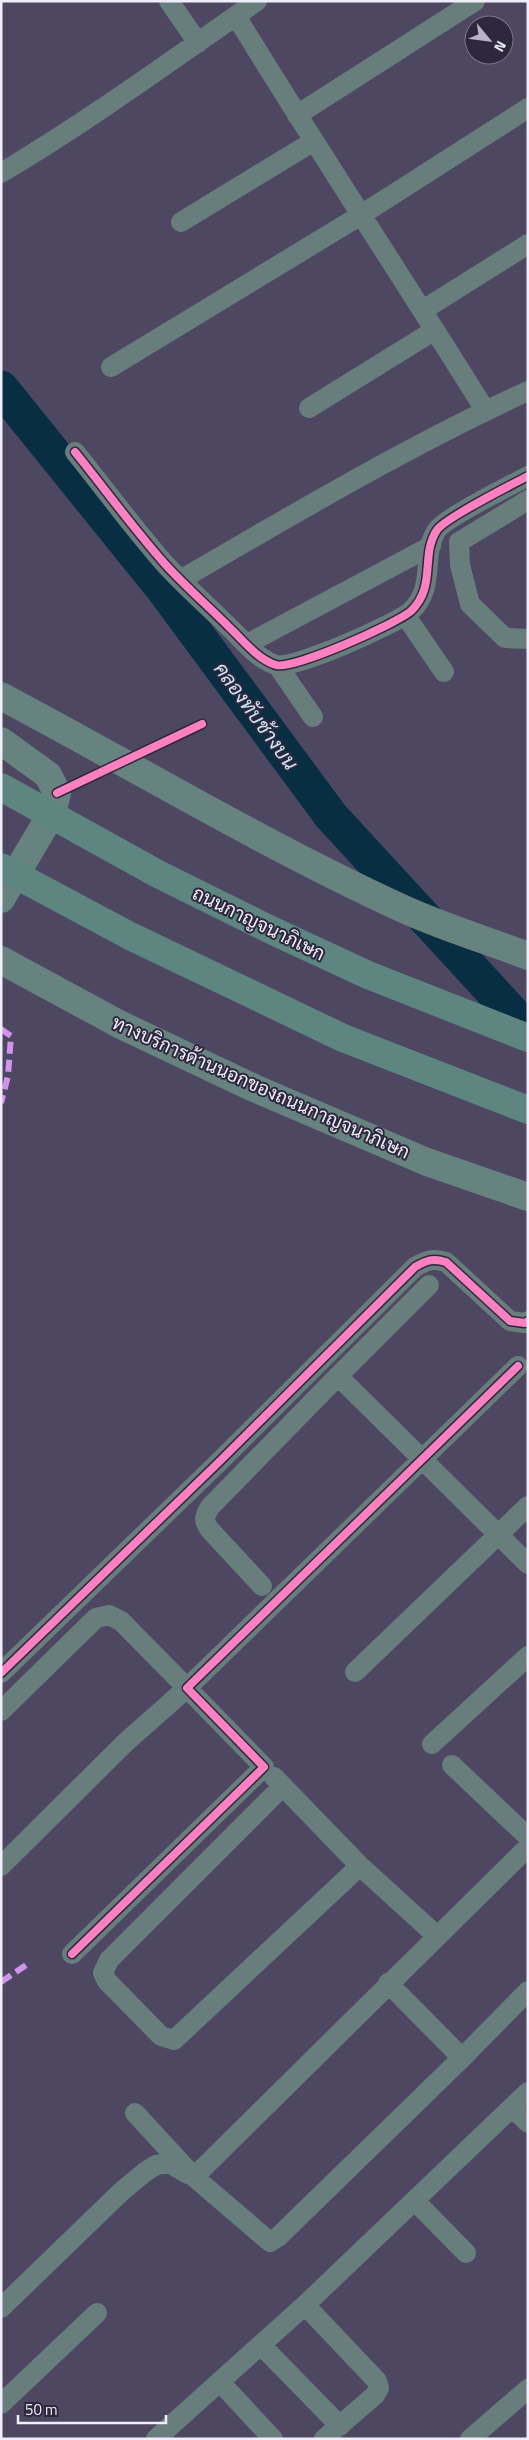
<svg xmlns="http://www.w3.org/2000/svg" width="529" height="2440" font-family="'Titillium Web',Sarabun,sans-serif">
<style>
.lines{fill:none;stroke-linecap:round;stroke-linejoin:round}
.river{stroke:#072e43;stroke-width:35}
.street{stroke:#677e7d;stroke-width:20}
.secondary{stroke:#678380;stroke-width:28}
.highway-bridge{stroke:#5d8681;stroke-width:28}
.quiet{stroke:#d193ec;stroke-width:6;stroke-dasharray:12 6;stroke-linecap:butt}
.cycleway-casing{stroke:#2d283e;stroke-width:11}
.cycleway{stroke:#ff80c0;stroke-width:8}
.labels{text-anchor:middle;stroke-width:4;stroke-linejoin:round;paint-order:stroke}
.street-label{font-size:19px;fill:#f1eefb;stroke:#2d283e}
.water-label{font-size:20px;font-style:italic;fill:#cde7f6;stroke:#2d283e}
</style>
<rect width="100%" height="100%" fill="#4e4762"/>
<g class="lines">
<!-- river -->
<path class="river" d="M1,388L164,590L331,816L528,1030"/>
<!-- street -->
<path class="street" d="M169,1L198,43
M236,16C317,149 403,278 485,410
M297,115L475,1
M1,173C90,120 172,60 257,1
M181,222L314,141
M423,310L528,244
M111,367L361,215L528,108
M309,408L435,330
M75,452C105,489 133,528 165,564C185,586 208,606 229,627C243,640 257,659 276,665C293,670 396,624 411,611C437,586 420,555 437,530C445,518 511,485 528,476
M528,500L459,542L460,565L470,604L505,638L528,639
M180,580C294,514 408,446 528,391
M405,615L444,672
M247,644L431,546
M278,666L313,717
M429,1285L338,1376L528,1564
M262,1586L210,1530C203,1521 204,1517 210,1507L338,1376
M355,1672L528,1506
M1,1673L221,1460L415,1267C427,1260 433,1258 446,1262L510,1321L525,1323L528,1321
M1,1711L96,1618L109,1615L121,1621L187,1688L126,1742L1,1866
M432,1744L528,1656
M452,1765L528,1837
M274,1777L360,1866L437,1936
M283,1786L109,1960L103,1973L107,1981L161,2036L174,2040L360,1866
M72,1954L264,1767L187,1688L518,1366
M388,1983L462,2058L528,1991
M512,2107L528,2123
M135,2113L194,2177L270,2242L278,2237L462,2058
M194,2177L528,1847
M415,2201L466,2253
M305,2305L377,2381L379,2388L375,2395L324,2439
M1,2308L122,2191L145,2172L156,2165L169,2163L188,2174
M261,2345L340,2426
M220,2382L273,2439
M1,2404L97,2313
M156,2439L305,2305L528,2092
M470,2439L528,2389"/>
<!-- secondary -->
<path class="secondary" d="M1,696C133,766 261,843 397,906C439,926 484,939 528,956
M1,741L48,775L57,793L52,813L1,899
M1,960L119,1024L254,1088L427,1162L528,1197"/>
<!-- highway-bridge -->
<path class="highway-bridge" d="M1,787L158,874L271,930L368,975L528,1038
M1,867L130,936L343,1038L528,1110"/>
<!-- quiet -->
<path class="quiet" d="M1,1029L11,1036L8,1076L1,1103
M1,1982L29,1963"/>
<defs>
<path id="cycleway" d="M75,452C105,489 133,528 165,564C185,586 208,606 229,627C243,640 257,659 276,665C293,670 396,624 411,611C437,586 420,555 437,530C445,518 511,485 528,476
M57,793L202,724
M1,1673L221,1460L415,1267C427,1260 433,1258 446,1262L510,1321L525,1323L528,1321
M72,1954L264,1767L187,1688L518,1366"/>
</defs>
<!-- cycleway casing -->
<use href="#cycleway" class="cycleway-casing"/>
<!-- cycleway -->
<use href="#cycleway" class="cycleway"/>
</g>
<g class="labels">
<!-- street labels -->
<g class="street-label">
<text transform="translate(259 923) rotate(26)" y="7">ถนนกาญจนาภิเษก</text>
<text transform="translate(261 1087) rotate(24)" y="7">ทางบริการด้านนอกของถนนกาญจนาภิเษก</text>
</g>
<!-- water labels -->
<g class="water-label">
<text transform="translate(256 716) rotate(54)" y="7">คลองทับช้างบน</text>
</g>
</g>
<!-- border -->
<rect width="529" height="2440" fill="none" stroke="#f1eefb" stroke-width="5"/>
<!-- north arrow -->
<g transform="translate(489 40) rotate(119)"><circle r="24" fill="#2d283e" stroke="#7b778a"/>
<path d="M0-4L9 19L0 12L-9 19Z" fill="#b8b4c5"/>
<text y="-8" font-size="14" font-weight="bold" text-anchor="middle" fill="#f1eefb">N</text>
</g>
<!-- scale -->
<path d="M18 2415v8h148v-8" fill="none" stroke="#f1eefb" stroke-width="2.5"/>
<text x="25" y="2415" font-size="15" fill="#f1eefb" stroke="#2d283e" stroke-width="4" paint-order="stroke">50 m</text>
</svg>
